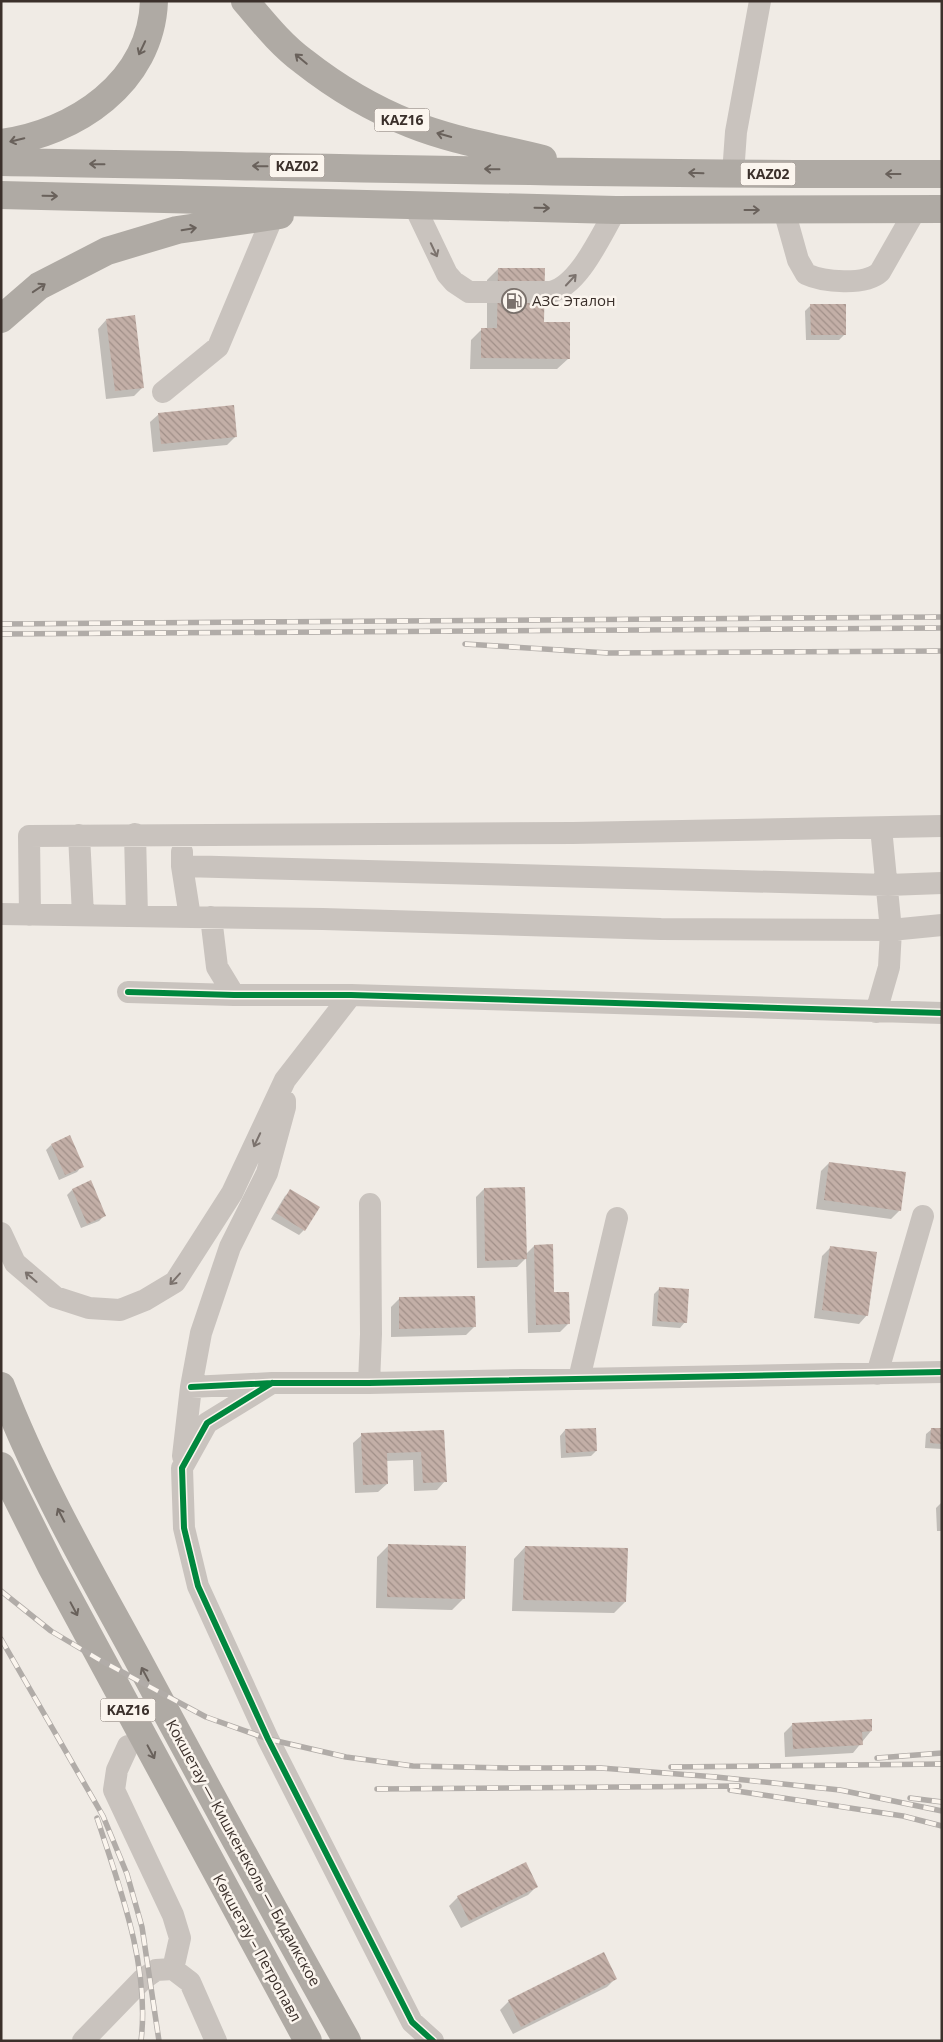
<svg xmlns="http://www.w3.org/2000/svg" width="943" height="2042" font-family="'Open Sans',sans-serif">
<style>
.shadow{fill:#0003}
.building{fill:url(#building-back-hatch)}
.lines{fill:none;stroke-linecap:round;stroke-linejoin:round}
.minor{stroke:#c9c3be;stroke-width:22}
.highway{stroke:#afaaa4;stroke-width:28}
.rail-casing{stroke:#b1aca8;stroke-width:5.5}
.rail{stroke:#fbf5ee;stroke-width:4;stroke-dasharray:11;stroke-linecap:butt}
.cycleway-casing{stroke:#fbf5ee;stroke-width:9}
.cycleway{stroke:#00873e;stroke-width:6}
.oneway{stroke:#69615b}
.oneway2{stroke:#7b726d}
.labels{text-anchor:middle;stroke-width:5;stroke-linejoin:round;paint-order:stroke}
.shield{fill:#fbf5ee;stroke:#756b66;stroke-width:1}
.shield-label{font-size:14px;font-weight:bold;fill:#3b302b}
.poi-label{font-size:15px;fill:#3b302b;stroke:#fbf5ee;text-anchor:start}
.street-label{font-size:15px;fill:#3b302b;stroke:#fbf5ee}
</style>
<defs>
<pattern id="building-back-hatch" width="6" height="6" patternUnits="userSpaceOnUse" patternTransform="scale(1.25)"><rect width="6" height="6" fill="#c3afa7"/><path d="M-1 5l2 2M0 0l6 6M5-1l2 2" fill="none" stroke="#a08f88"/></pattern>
</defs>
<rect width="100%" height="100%" fill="#f0ebe5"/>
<!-- shadow -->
<path class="shadow" d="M498,269L543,323L569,358L557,369H470L471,340L482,329H487V280Z
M811,305L844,335L839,340H806L805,311Z
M106,320L143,387L134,396L106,399L98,329Z
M159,414L236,436L227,445L153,452L150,422Z
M51,1145L82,1166L77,1172L59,1180L46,1150Z
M829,1163L900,1210L891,1219L816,1209L821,1171Z
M484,1189L525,1255L534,1246L553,1294L568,1324L560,1332L528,1333L526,1258L517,1267L477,1268L476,1197Z
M72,1190L105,1215L99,1221L81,1228L67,1195Z
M291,1191L304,1230L299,1235L271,1219L285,1196Z
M831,1247L867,1315L859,1324L814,1318L822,1256Z
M660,1288L685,1322L680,1328L652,1326L654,1294Z
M399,1299L475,1326L466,1335L391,1337V1307Z
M932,1429H942V1449L925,1448L926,1434Z
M565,1430L596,1451L591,1456L561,1458L560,1436Z
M443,1431L445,1481L437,1490L414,1491L413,1460L386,1461L387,1484L378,1492L355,1493L353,1443L362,1435Z
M942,1502V1531H937L936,1508Z
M389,1545L463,1599L452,1610L376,1608L377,1557Z
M525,1547L625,1602L614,1613L512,1611L514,1559Z
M792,1725L871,1731L853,1753L785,1757L784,1733Z
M537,1886L528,1895L461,1928L449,1906L458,1897Z
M615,1979L607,1987L513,2034L500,2010L509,2001Z"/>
<!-- building -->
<path class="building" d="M498,268H545L544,322H570V359L481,358V328H497Z
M810,304H846V335H811Z
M135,315L144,388L115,391L106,319Z
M234,405L237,437L161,444L158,413Z
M70,1135L84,1167L65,1175L51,1144Z
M829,1162L906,1172L901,1211L824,1200Z
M91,1180L106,1216L87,1224L72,1189Z
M525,1187L527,1259L485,1261L484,1188Z
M290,1189L320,1207L305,1231L276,1213Z
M553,1244L554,1292H569L570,1324L536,1325L534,1245Z
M830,1246L877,1252L868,1316L822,1310Z
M659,1287L689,1289L687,1323L657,1321Z
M475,1296L476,1327L399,1329V1297Z
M596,1428L597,1451L566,1453L565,1429Z
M931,1428H942V1444L930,1443Z
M444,1430L447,1482L423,1483L421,1452L387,1453L388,1484L363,1485L361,1433Z
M388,1544L466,1546L465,1599L387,1597Z
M525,1546L628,1548L626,1602L523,1600Z
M872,1719V1731L862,1732L863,1745L793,1749L792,1723Z
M526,1862L538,1887L469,1921L457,1896Z
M604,1952L617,1979L521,2027L508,2000Z"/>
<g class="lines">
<!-- minor -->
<path class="minor" d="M733,174L736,132L760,1
M414,205L447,274L454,282L469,292H551C580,285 601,234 616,210
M784,210L798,260L806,274C823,282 865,286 880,272L916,209
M163,392L218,347L273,216
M135,834L137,916
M79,835L83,915
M182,852V866L190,917
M182,866L888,885L942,883
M1,914L323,919L661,929L891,930L942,925
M30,915L29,836L573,833L942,826
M211,917L217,967L234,995
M128,992L234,995H351L942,1013
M876,1012L889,967L891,930L881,828
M1,1233L15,1263L55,1297L89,1308L120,1310L145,1300L175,1282L232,1193L285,1080L351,995
M877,1374L923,1216
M579,1379L617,1218
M272,1383L207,1423L182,1468L184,1528L198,1586L268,1739L412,2022L433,2041
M369,1383L371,1334L370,1204
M191,1387L272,1383H369L942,1372
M183,1456L191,1387L201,1333L230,1247L267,1173L285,1107V1101
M128,1746L117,1770L114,1790L173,1915L180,1938L173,1969
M83,2041L142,1980L156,1970L173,1969L190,1982L216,2041"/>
<!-- highway -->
<path class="highway" d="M245,1C263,22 281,45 303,61C336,87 373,109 411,124C453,141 500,148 543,159
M1,143C75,133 151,83 154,1
M1,162C315,167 628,175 942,174
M1,195L616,210L942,209
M1,319L39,286L107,251L177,230L280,215
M1,1386C37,1480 88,1568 136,1656C205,1785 275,1913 347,2041
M1,1466L51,1566L308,2041"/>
<defs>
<path id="rail" d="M1,624L942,617
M1,634L942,628
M465,644L608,653L942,651
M1,1591L51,1631L98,1659L206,1717L268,1739L346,1757L413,1766L507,1768H601L716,1777L840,1790L942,1811
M1,1639L103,1816L127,1874L142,1927L159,2041
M877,1758L942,1753
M671,1767L942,1764
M377,1789L739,1786
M730,1790L903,1816L942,1826
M910,1798L942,1802
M97,1818C120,1888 150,1967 141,2041"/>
</defs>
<!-- rail casing -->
<use href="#rail" class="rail-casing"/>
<!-- rail -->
<use href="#rail" class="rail"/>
<defs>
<path id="cycleway" d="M128,992L234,995H351L942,1013
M272,1383L207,1423L182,1468L184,1528L198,1586L268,1739L412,2022L433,2041
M191,1387L272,1383H369L942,1372"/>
</defs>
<!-- cycleway casing -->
<use href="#cycleway" class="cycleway-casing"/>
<!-- cycleway -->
<use href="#cycleway" class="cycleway"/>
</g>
<!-- one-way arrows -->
<defs><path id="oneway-shaft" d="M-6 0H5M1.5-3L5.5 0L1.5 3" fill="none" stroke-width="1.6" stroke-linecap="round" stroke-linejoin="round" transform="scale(1.25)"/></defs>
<g class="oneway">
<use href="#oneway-shaft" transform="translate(142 48) rotate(115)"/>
<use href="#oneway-shaft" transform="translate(301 59) rotate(-140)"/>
<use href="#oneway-shaft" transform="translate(444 135) rotate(-164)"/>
<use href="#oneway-shaft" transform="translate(17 140) rotate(167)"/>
<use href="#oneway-shaft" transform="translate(97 164) rotate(-179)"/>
<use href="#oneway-shaft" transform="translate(260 166) rotate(-179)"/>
<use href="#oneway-shaft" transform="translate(492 169) rotate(-179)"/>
<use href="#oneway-shaft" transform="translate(696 173) rotate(-178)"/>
<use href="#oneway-shaft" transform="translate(893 174) rotate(180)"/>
<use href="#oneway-shaft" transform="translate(50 196) rotate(1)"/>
<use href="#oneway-shaft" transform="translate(542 208) rotate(1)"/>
<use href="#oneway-shaft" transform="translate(752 210)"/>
<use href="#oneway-shaft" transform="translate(189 229) rotate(-9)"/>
<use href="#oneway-shaft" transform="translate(39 288) rotate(-34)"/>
<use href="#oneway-shaft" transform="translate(61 1515) rotate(-117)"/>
<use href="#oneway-shaft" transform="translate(74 1609) rotate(62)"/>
<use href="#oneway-shaft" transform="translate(145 1674) rotate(-118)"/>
<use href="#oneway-shaft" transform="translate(151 1752) rotate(62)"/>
</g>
<g class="oneway2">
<use href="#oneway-shaft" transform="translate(434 250) rotate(65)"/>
<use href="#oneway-shaft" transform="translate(571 280) rotate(-47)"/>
<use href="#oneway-shaft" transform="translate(257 1140) rotate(115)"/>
<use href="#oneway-shaft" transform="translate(31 1277) rotate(-139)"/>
<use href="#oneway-shaft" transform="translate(175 1279) rotate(132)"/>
</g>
<!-- icons -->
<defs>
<symbol id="fuel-ring" viewBox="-11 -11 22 22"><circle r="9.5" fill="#fbf5ee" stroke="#7a716c" stroke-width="1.5"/><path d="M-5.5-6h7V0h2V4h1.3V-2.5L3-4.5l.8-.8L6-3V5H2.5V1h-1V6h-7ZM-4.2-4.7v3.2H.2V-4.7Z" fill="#7a716c"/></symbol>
</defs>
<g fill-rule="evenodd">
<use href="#fuel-ring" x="500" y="287" width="28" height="28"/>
</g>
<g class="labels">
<!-- shield labels -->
<g class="shield">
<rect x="374.5" y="108.5" width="55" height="23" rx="4"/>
<rect x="269.5" y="154.5" width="55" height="23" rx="4"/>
<rect x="740.5" y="162.5" width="55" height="23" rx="4"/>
<rect x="100.5" y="1698.5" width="55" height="23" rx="4"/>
</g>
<g class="shield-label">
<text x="402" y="125">KAZ16</text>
<text x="297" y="171">KАZ02</text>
<text x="768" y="179">KАZ02</text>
<text x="128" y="1715">KAZ16</text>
</g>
<!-- poi labels -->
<g class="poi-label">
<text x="532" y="306">АЗС Эталон</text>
</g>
<!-- street labels -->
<g class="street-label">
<text transform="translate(243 1853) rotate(61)" y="5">Кокшетау — Кишкенеколь — Бидаикское</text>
<text transform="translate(257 1948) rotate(61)" y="5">Көкшетау – Петропавл</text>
</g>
</g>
<!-- border -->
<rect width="943" height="2042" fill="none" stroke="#3b302b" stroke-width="5"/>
</svg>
